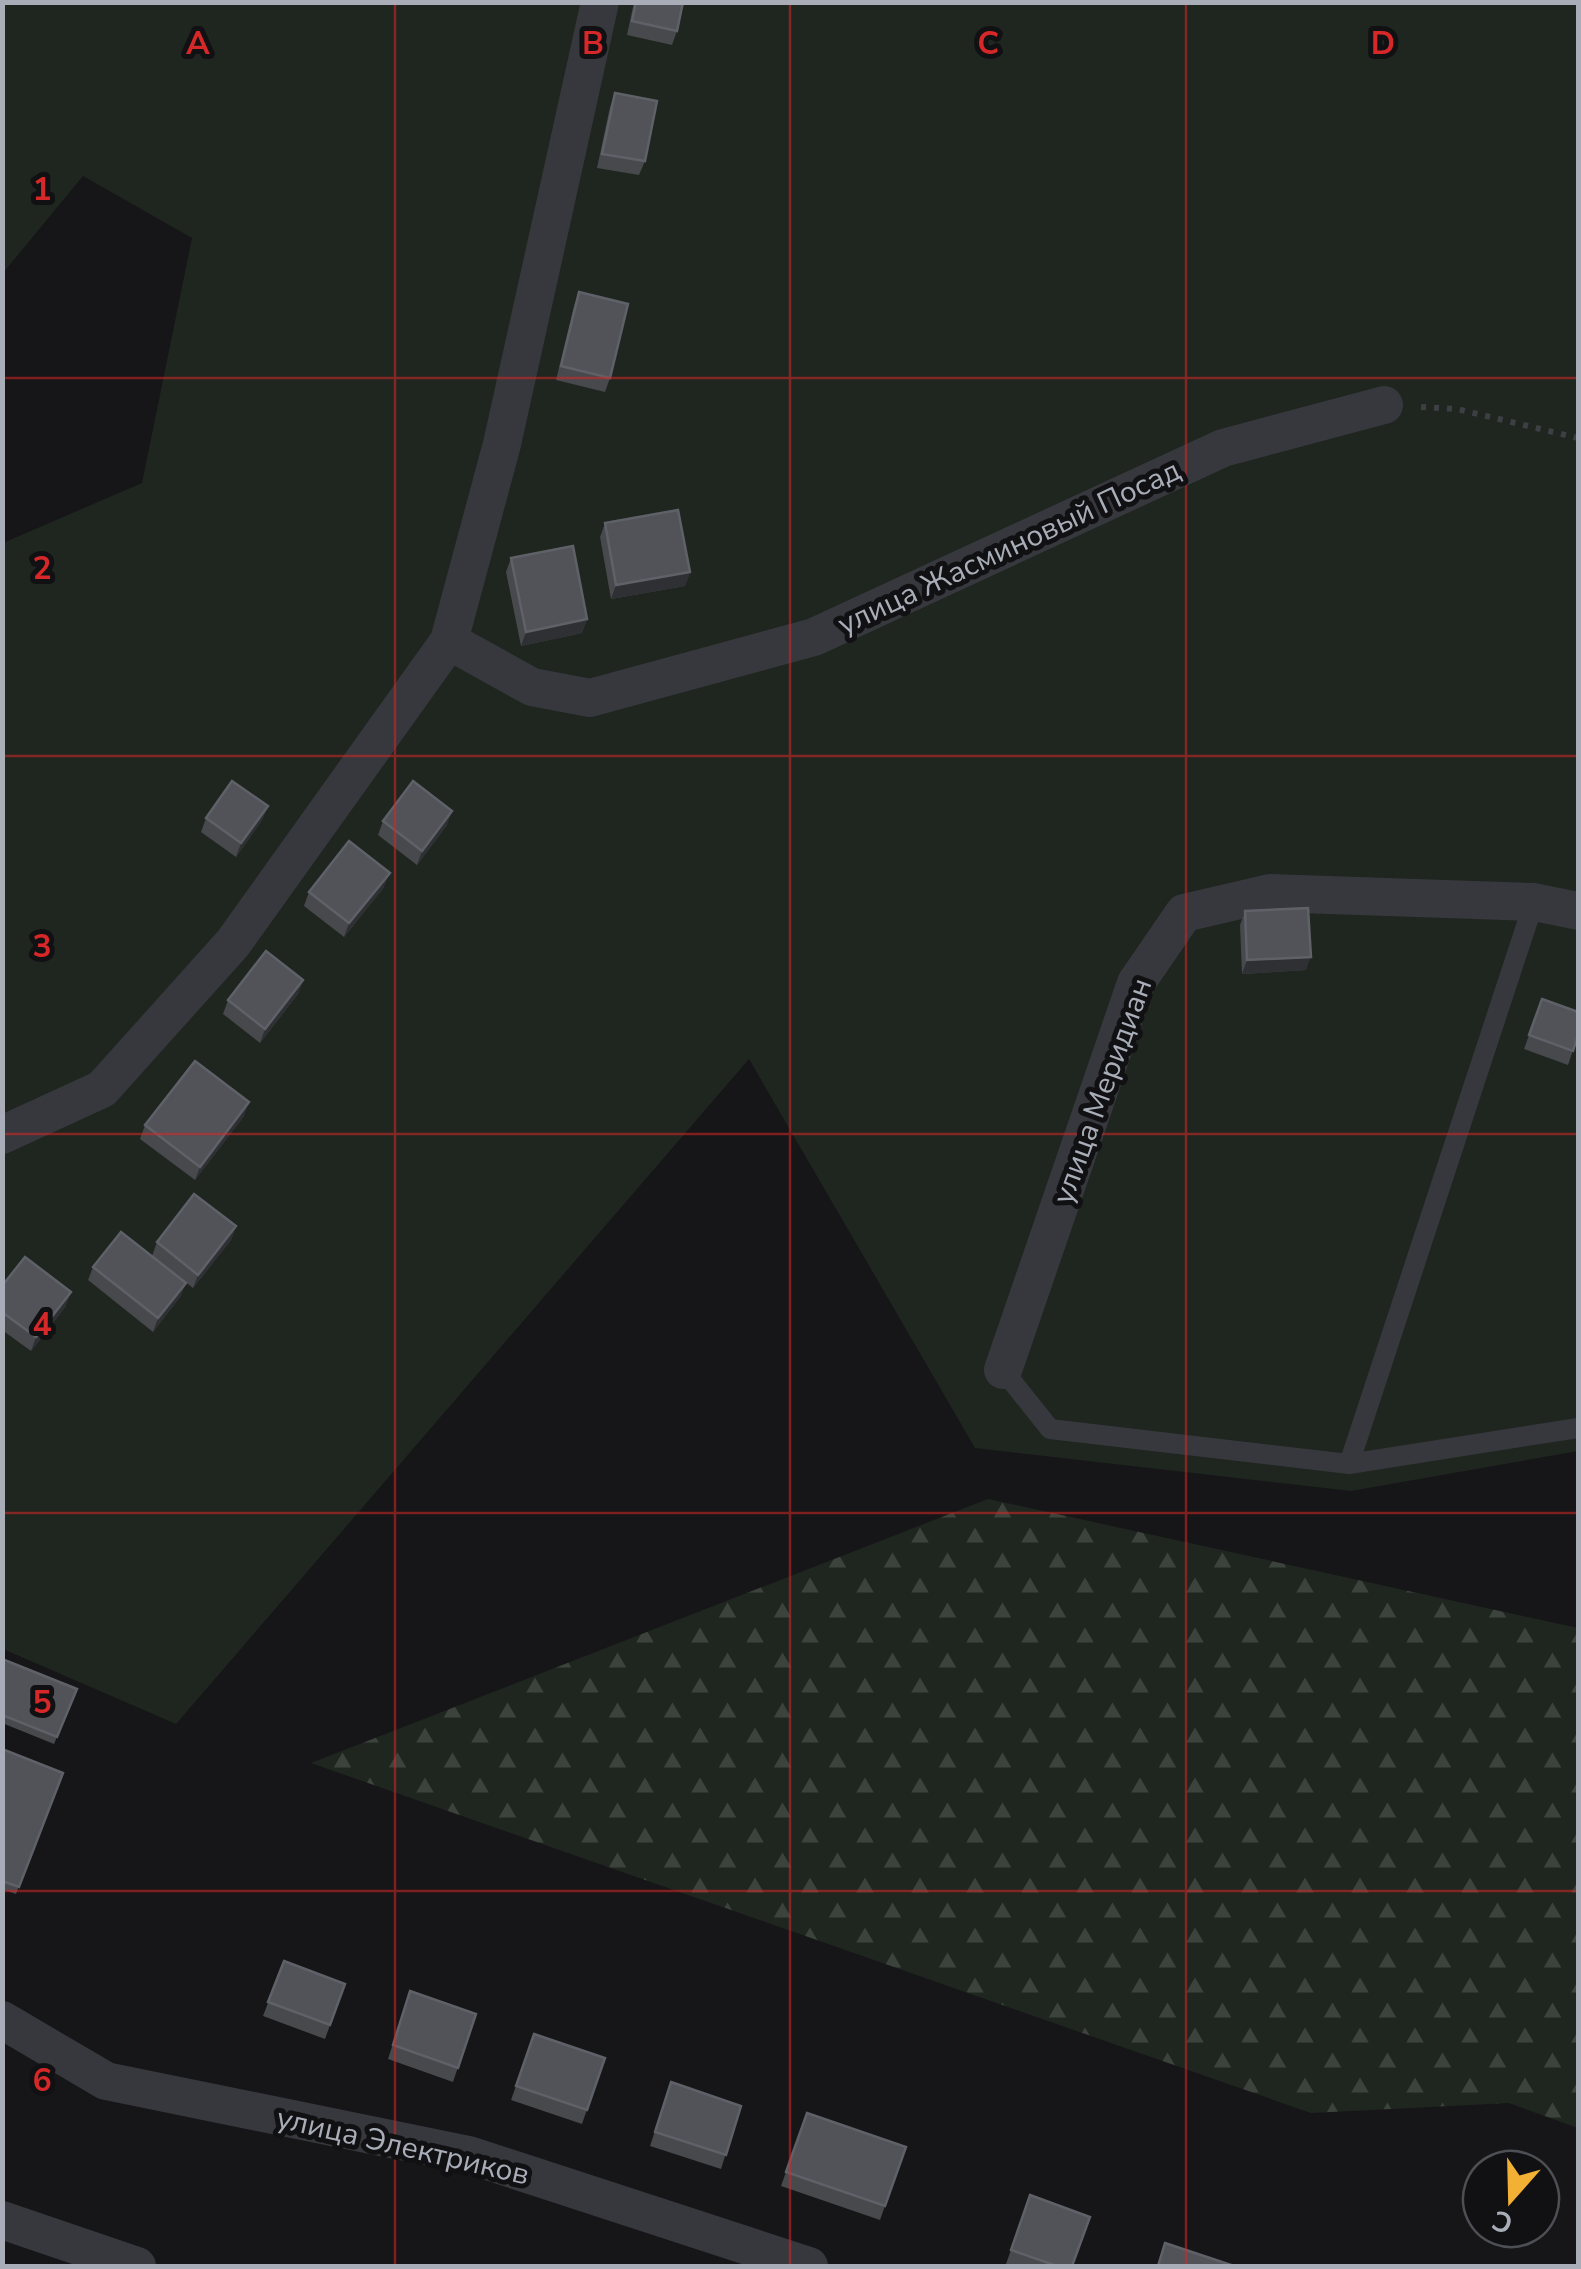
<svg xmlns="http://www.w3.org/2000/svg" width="1581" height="2269" font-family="'Nunito Sans',sans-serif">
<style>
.forest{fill:url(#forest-firs)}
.garden{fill:#1e261f}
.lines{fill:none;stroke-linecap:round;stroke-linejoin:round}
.path{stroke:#3d3f44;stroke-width:6;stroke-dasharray:5 8;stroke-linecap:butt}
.lane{stroke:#37383d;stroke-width:20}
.street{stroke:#37383d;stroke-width:38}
.wall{fill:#47494d}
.shaded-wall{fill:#2f3033}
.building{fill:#525359;stroke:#5f6168;stroke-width:2.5}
.grid{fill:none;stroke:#d62828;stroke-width:2.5;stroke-opacity:0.55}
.labels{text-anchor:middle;stroke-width:10;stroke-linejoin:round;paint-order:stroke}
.street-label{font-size:30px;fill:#a8adb8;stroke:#111113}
.grid-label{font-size:32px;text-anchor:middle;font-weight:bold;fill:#d62828;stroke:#111113;stroke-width:10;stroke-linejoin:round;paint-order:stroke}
</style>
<defs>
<pattern id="forest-firs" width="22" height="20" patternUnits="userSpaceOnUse" patternTransform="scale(2.5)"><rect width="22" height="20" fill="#1e261f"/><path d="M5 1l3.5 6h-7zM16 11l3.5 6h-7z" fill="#3c433d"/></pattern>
</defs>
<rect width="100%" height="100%" fill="#161618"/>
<!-- forest -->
<path class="forest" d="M988,1499L1578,1628V2128L1509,2103L1311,2113L311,1763Z"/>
<!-- garden -->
<path class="garden" d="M3,3H1578V1451L1351,1491L975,1448L749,1059L176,1724L3,1649V543L142,483L192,238L83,176L3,273Z"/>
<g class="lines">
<!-- path -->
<path class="path" d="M1421,407L1457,409L1578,438"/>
<!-- lane -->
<path class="lane" d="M1003,1370L1050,1429L1349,1464L1578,1428
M1349,1464L1534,902"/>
<!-- street -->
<path class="street" d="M449,641L532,687L590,698L814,637L1223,448L1384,405
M2,1135L102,1089L233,943L449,641L502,444L600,2
M1003,1370L1136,983L1184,913L1270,893L1534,902L1578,911
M2,2020L106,2081L469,2155L809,2266
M2,2220L137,2266"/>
</g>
<!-- wall -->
<path class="wall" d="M634,2H683L677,31L672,45L627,35Z
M615,93L645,161L639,175L597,168L610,107Z
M579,292L610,378L605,392L556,380L574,306Z
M605,523L690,572L685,586L611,599L600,537Z
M511,558L587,619L582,633L521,646L506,572Z
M268,806L262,820L236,857L201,832L206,818Z
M383,821L447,825L417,865L378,835Z
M384,887L344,937L304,906L309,892Z
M1245,911L1306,970L1242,974L1240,925Z
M303,980L298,994L260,1043L223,1014L228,1000Z
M1542,999L1578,1035L1568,1065L1524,1049Z
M244,1116L195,1180L140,1139L145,1125Z
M236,1226L231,1240L193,1288L152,1256L157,1242Z
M93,1267L186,1283L180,1297L153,1332L88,1280Z
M2,1286L66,1306L31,1351L2,1330Z
M2,1659L77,1689L54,1744L2,1723Z
M2,1749L63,1773L16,1894L2,1889Z
M284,1961L345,1984L325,2039L263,2016Z
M410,1991L476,2014L453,2082L388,2059Z
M534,2034L605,2058L582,2124L511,2100Z
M671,2082L741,2106L721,2169L650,2146Z
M807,2113L906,2147L880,2220L781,2186Z
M1030,2195L1072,2266H1014L1006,2264Z"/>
<!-- shaded-wall -->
<path class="shaded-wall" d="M690,572L685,586L611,599L616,585Z
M587,619L582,633L521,646L526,632Z
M268,806L262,820L236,857L241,843Z
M452,811L447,825L417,865L422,851Z
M390,873L384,887L344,937L349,923Z
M1311,957L1306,970L1242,974L1247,960Z
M303,980L298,994L260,1043L265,1029Z
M249,1102L244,1116L195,1180L200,1167Z
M236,1226L231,1240L193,1288L198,1275Z
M186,1283L180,1297L153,1332L158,1318Z
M71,1292L66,1306L31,1351L36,1337Z"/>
<!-- building -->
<path class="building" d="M636,2H683L677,31L632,21Z
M615,93L657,101L645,161L602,154Z
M579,292L628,304L610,378L561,366Z
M678,510L690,572L616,585L605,523Z
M573,546L587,619L526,632L511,558Z
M232,781L268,806L241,843L206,818Z
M413,781L452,811L422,851L383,821Z
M349,841L390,873L349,923L309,892Z
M1308,908L1311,957L1247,960L1245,911Z
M266,951L303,980L265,1029L228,1000Z
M1542,999L1578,1012V1035L1573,1051L1529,1035Z
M195,1061L249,1102L200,1167L145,1125Z
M194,1194L236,1226L198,1275L157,1242Z
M121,1232L186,1283L158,1318L93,1267Z
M25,1257L71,1292L36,1337L2,1312V1286Z
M2,1659L77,1689L57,1737L2,1715Z
M2,1749L63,1773L19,1887L2,1881Z
M284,1961L345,1984L330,2025L268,2002Z
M410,1991L476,2014L458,2068L393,2045Z
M534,2034L605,2058L587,2110L516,2086Z
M671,2082L741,2106L726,2155L655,2132Z
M807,2113L906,2147L885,2206L786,2172Z
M1030,2195L1090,2217L1072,2266H1057L1011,2250Z
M1165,2243L1234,2266H1158Z"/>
<!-- grid -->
<path class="grid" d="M395,2V2266M790,2V2266M1186,2V2266M2,378H1578M2,756H1578M2,1134H1578M2,1513H1578M2,1891H1578"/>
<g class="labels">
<!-- street labels -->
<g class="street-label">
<text transform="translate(1009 547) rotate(-25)" y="10">улица Жасминовый Посад</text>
<text transform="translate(1102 1091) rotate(-70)" y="10">улица Меридиан</text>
<text transform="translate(403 2146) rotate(13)" y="10">улица Электриков</text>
</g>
</g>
<g class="grid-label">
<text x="198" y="54">A</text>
<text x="593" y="54">B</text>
<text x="988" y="54">C</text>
<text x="1383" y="54">D</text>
<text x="42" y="200">1</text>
<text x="42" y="579">2</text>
<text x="42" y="957">3</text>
<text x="42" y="1335">4</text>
<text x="42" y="1713">5</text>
<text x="42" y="2091">6</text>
</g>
<!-- border -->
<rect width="1581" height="2269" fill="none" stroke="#a8adb8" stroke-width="10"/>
<!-- north arrow -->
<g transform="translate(1511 2199) rotate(200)"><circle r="48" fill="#111113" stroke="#4d4f55" stroke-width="2.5"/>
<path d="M0-8L18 38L0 25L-18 38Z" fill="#f2b134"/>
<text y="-15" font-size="28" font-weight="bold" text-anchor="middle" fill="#a8adb8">С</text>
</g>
</svg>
